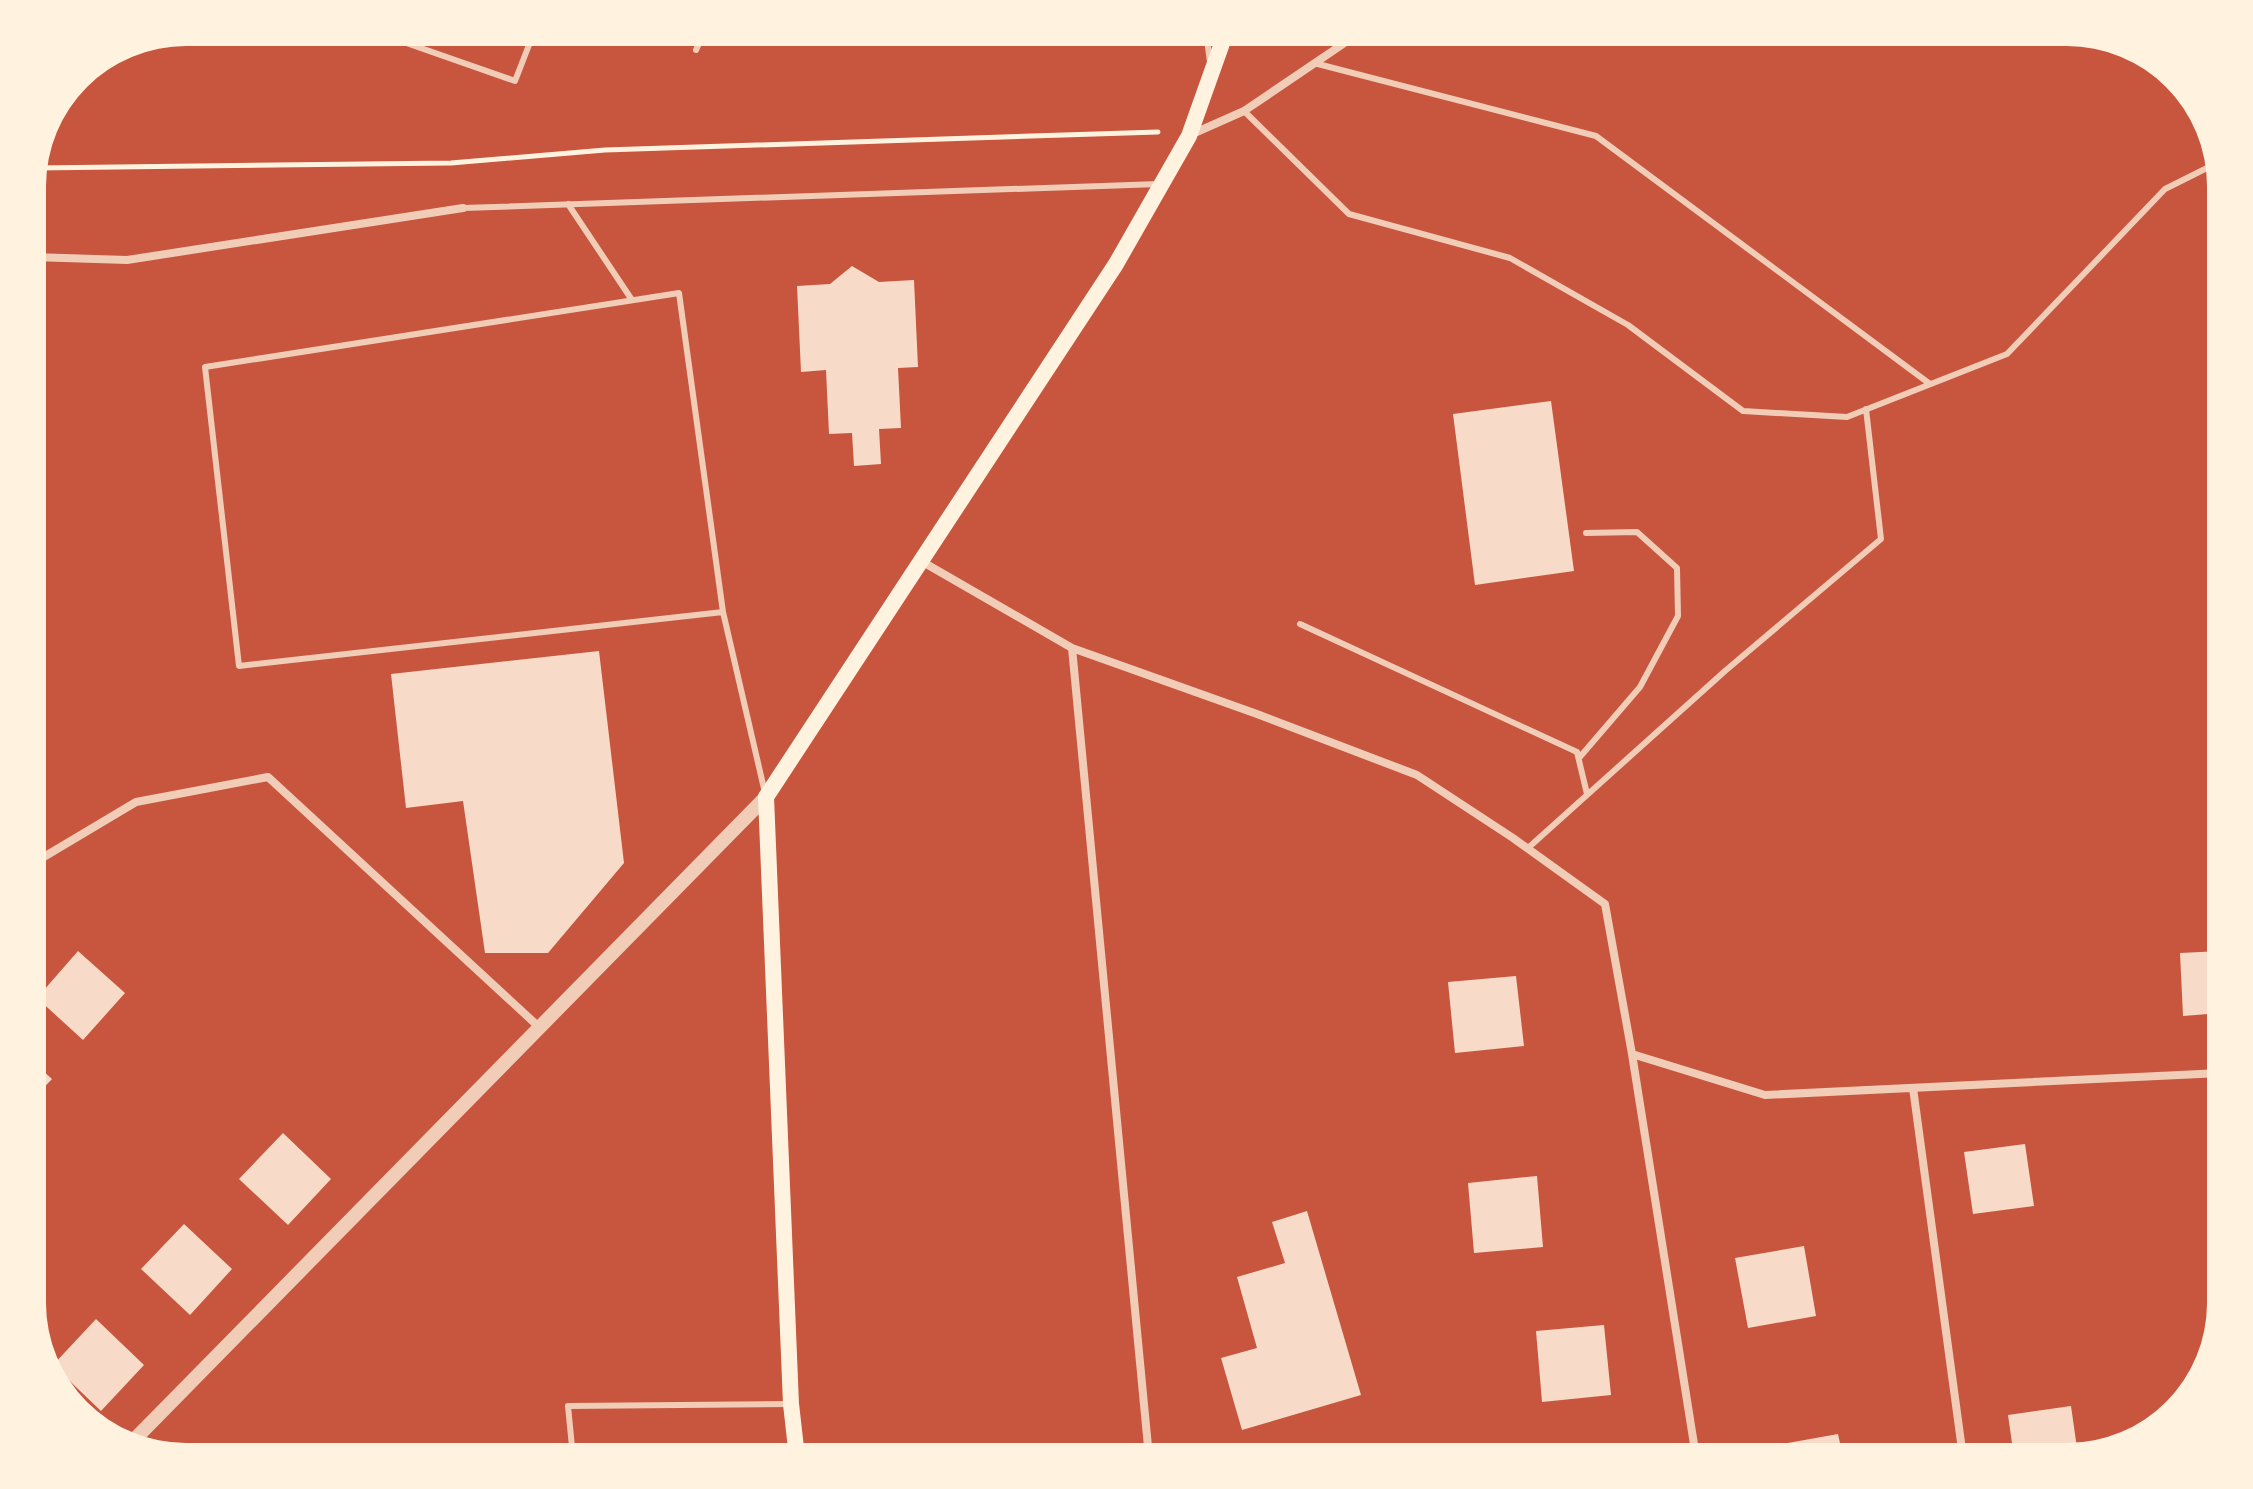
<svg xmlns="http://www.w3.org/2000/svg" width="2253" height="1489" font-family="'DejaVu Sans',sans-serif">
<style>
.building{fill:#f7dbc8}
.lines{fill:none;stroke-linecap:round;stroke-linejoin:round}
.path{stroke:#fff3e0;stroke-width:5}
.service{stroke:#f1ccb7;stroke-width:6}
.minor{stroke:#f1ccb7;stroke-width:8}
.tertiary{stroke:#f1ccb7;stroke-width:14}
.secondary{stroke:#fff3e0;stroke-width:16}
</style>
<rect width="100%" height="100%" fill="#c8553d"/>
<!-- building -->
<path class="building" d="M852,266L879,282L914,280L918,367L898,368L901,428L879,429L881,464L854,466L852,433L829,434L826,370L801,372L797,286L830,284Z
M1551,401L1574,571L1475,585L1453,414Z
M599,651L624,863L548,953H485L463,801L406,808L391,674Z
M78,951L125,993L83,1040L37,998Z
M2221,951V1013L2183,1016L2180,953Z
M1516,976L1524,1046L1455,1053L1448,982Z
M32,1061L52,1079L32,1100Z
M283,1133L331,1179L288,1225L239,1179Z
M2025,1144L2034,1206L1973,1214L1964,1152Z
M1537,1176L1543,1247L1474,1253L1468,1183Z
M1307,1211L1361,1395L1242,1430L1221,1358L1257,1348L1237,1277L1285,1263L1272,1222Z
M184,1224L232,1269L190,1315L141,1269Z
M1804,1246L1816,1316L1748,1328L1735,1258Z
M96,1319L144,1365L101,1411L53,1365Z
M1604,1325L1611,1395L1542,1402L1536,1331Z
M2071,1406L2078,1455L2068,1457H2014L2008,1415Z
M1838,1434L1843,1457H1773L1771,1446Z"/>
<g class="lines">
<!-- path -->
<path class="path" d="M36,168L451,163L605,150L1158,132"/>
<!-- service -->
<path class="service" d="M375,32L515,81L534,32
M1206,32L1210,62
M696,50L704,32
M1314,63L1596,136L1930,384
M1244,111L1349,214L1510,258L1628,325L1743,411L1847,417L2007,354L2165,189L2215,164
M568,204L632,300
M463,208L1159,184
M723,612L239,666L205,367L679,293L723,612L765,793
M1300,624L1577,752L1587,794
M1579,758L1640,687L1678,616L1677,568L1637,532L1586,533
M1528,848L1725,671L1881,539L1866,409
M573,1457L568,1406L790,1404"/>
<!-- minor -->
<path class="minor" d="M1190,135L1244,111L1343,44L1354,32
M32,257L127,260L463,208
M921,561L1072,648L1257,714L1417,775L1513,838L1605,904L1632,1054L1765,1095L2221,1073
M1072,648L1149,1457
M32,864L136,802L268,777L539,1027
M1632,1054L1696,1457
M1913,1088L1963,1457"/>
<!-- tertiary -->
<path class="tertiary" d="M133,1441L766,797"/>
<!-- secondary -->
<path class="secondary" d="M797,1457L791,1404L766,797L1116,264L1189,136L1226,32"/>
</g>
<!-- crop -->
<path d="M0 0H2253V1489H0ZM186 46H2067A140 140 0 0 1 2207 186V1303A140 140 0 0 1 2067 1443H186A140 140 0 0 1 46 1303V186A140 140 0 0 1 186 46Z" fill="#fff3e0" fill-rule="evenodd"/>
</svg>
